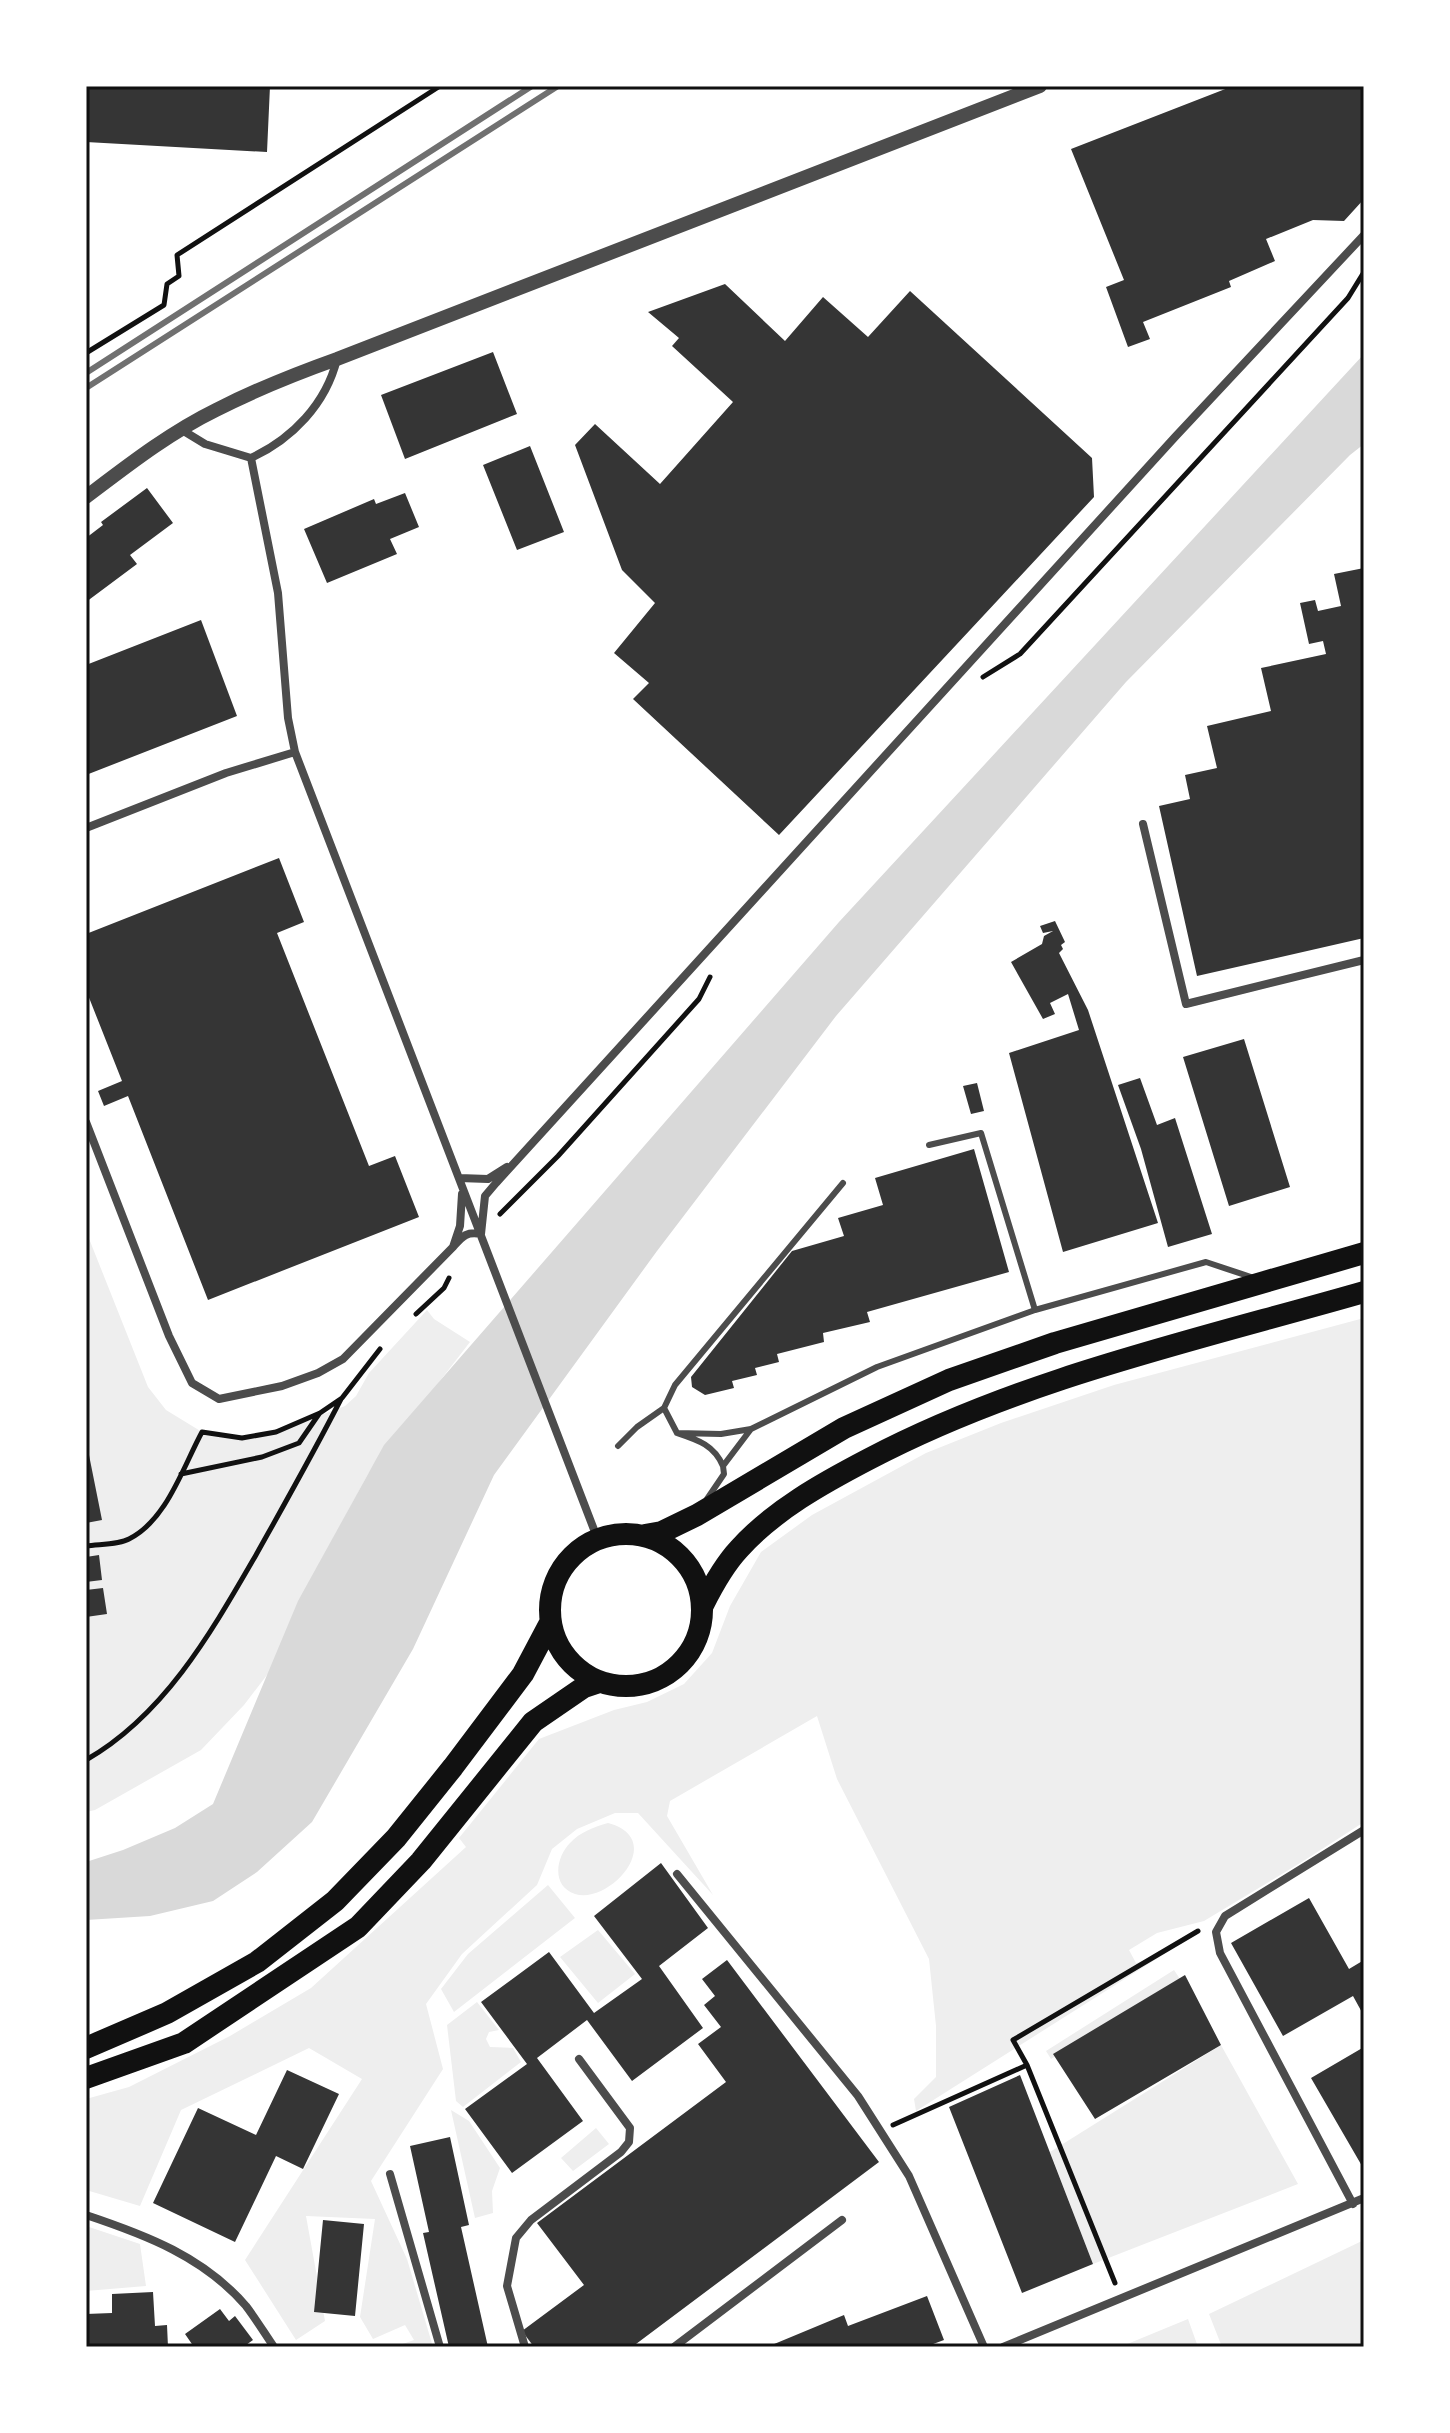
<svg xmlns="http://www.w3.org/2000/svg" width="1450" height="2433" font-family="Roboto,sans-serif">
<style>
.green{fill:#eee}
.water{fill:#d9d9d9}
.building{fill:#353535}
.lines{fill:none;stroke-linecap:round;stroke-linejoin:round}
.path{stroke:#111;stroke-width:5}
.service{stroke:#4c4c4c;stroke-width:6}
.minor{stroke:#4c4c4c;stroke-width:8}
.tertiary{stroke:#4c4c4c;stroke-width:14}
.trunk{stroke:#111;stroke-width:22}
.rail{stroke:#707070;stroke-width:6}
.neatline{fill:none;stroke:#111;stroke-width:3}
</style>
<rect width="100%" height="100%" fill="#fff"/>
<!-- green -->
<path class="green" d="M86,1231L148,1387L166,1410L202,1432L242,1438L276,1432L345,1406L356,1396L369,1373L427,1310L434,1319L470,1342L368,1474L322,1559L270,1671L244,1705L201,1750L95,1810L86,1812Z
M1364,1318V1822L1305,1860L1204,1921L1157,1933L1129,1950L1136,1963L1161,1956L916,2111L914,2099L936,2077V2026L929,1959L837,1779L817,1716L670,1801L667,1816L713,1895L638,1813H615L577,1829L552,1849L537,1885L462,1954L426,2004L443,2069L371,2181L407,2259L433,2347H394L414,2340L405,2325L373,2339L360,2317L375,2219L306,2216L325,2321L296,2340L245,2260L362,2079L309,2048L181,2110L140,2206L86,2190V2099L129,2087L230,2036L311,1988L466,1847L459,1838L539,1739L614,1710L647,1702L684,1684L712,1653L730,1606L761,1552L812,1515L926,1453L1001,1423L1114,1385Z
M608,1823C668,1839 610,1905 575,1894C551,1886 556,1857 570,1843C580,1832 594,1827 608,1823Z
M548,1885L575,1918L454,2012L441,1989L468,1954Z
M598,1930L635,1974L598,2003L560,1957Z
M1174,1970L1180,1979L1051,2059L1046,2051Z
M477,2002L499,2030L489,2032L486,2039L490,2047L513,2048L521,2062L463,2107L456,2101L447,2025Z
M1221,2045L1298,2184L1093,2264L1050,2152Z
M451,2110L469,2121L500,2168L492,2191L493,2213L475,2218Z
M596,2128L609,2144L573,2171L561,2158Z
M86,2226L140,2244L146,2286L86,2291Z
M1364,2240V2347H1222L1209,2314Z
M1188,2319L1198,2347H1120Z"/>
<!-- water -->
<path class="water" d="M1364,354V444L1350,455L1126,682L836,1016L657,1251L494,1475L413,1649L312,1822L257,1872L213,1901L150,1916L86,1920V1862L123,1850L175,1828L213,1804L298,1601L384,1445L839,922Z"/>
<!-- building -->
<path class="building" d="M86,86H270L267,152L86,142Z
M1233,86H1364V199L1344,221L1313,220L1266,239L1275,261L1229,281L1231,287L1143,322L1150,339L1128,347L1106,287L1124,280L1071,149Z
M725,284L785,341L823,297L868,337L910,291L1092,458L1094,497L779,835L633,699L649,683L614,653L655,603L622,570L575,445L595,424L660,484L733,402L672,346L679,338L648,312Z
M493,352L517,414L405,459L381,395Z
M530,446L564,532L517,550L483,465Z
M147,488L173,523L130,555L137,564L86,602V538L103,525L101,522Z
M405,493L419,527L390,539L397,554L327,583L304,529L374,499L376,504Z
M1364,568V938L1197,976L1159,806L1190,799L1185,775L1217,768L1207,726L1271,711L1261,668L1326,654L1323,641L1309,644L1300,603L1315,600L1318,611L1341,606L1334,574Z
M201,620L237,716L86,775V665Z
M279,858L304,922L277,933L369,1166L395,1156L419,1217L208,1300L128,1096L104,1106L98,1091L122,1081L86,990V934Z
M1055,921L1065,942L1061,945L1063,949L1059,953L1088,1010L1158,1223L1063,1252L1009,1053L1079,1030L1068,994L1050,1003L1055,1014L1043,1019L1011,962L1042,944L1044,936L1053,931L1043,933L1040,926Z
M1244,1039L1290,1187L1229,1206L1183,1057Z
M1140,1078L1157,1125L1175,1118L1212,1234L1168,1247L1141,1149L1118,1085Z
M977,1083L984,1111L971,1114L963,1086Z
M974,1149L1009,1272L867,1312L870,1322L823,1333L824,1342L777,1354L779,1362L755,1368L757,1375L732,1381L734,1388L705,1395L692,1387L691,1377L792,1251L844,1236L838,1218L883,1205L875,1178Z
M89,1455L102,1520L86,1523V1456Z
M99,1555L102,1580L86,1582V1557Z
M103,1588L107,1614L86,1617V1590Z
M661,1863L708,1928L659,1966L703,2028L632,2081L587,2020L537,2058L583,2121L512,2173L465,2109L527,2064L481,2002L549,1952L594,2013L642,1979L594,1916Z
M1309,1898L1349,1969L1364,1960V2016L1353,1996L1283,2036L1231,1943Z
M727,1960L879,2162L632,2347H534L522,2331L584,2285L537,2223L726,2082L698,2044L721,2027L704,2005L715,1996L702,1979Z
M1185,1975L1221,2045L1095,2119L1053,2054Z
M1364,2047V2165L1362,2166L1311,2078Z
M287,2070L339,2094L303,2169L276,2156L235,2242L153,2203L198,2108L256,2135Z
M1020,2075L1093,2264L1022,2293L949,2107Z
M450,2137L469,2225L461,2227L488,2347H449L423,2233L429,2232L410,2146Z
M323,2220L364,2224L355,2316L314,2312Z
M153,2292L155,2326L167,2325L168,2347H86V2314L112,2313V2294Z
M927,2296L944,2340L925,2347H767L844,2315L848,2326Z
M220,2309L229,2321L235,2316L253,2340L246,2345L248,2347H194L185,2334Z"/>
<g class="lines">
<!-- path -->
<path class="path" d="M86,353L164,305L167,284L179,276L177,255L440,86
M983,677L1020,654L1348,298L1364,272
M500,1214L558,1156L699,999L710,977
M416,1314L444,1288L449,1278
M181,1474L262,1457L299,1443L319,1414
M86,1546C99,1544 118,1545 129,1539C167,1520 183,1467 202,1432L242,1438L276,1432L320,1413L342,1398L380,1349
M86,1760C165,1715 212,1631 256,1555C285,1503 314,1452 341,1399
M1027,2065L1013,2040L1198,1931
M893,2125L1027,2065L1115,2283"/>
<!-- service -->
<path class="service" d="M1035,1310L1206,1262L1254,1278
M677,1433L721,1434L751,1429L877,1367L1035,1310L981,1133L929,1145
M618,1446L637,1427L664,1408
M723,1466C714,1445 698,1440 677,1433L664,1408L675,1385L843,1183
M707,1499L724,1474L723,1466L751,1429"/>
<!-- minor -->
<path class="minor" d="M182,430L205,444L251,458C292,439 326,404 337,359
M251,458L278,593L288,718L295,752L598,1540
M1143,824L1186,1004L1364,960
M86,828L226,773L295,752
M86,1122L169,1336L192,1383L219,1399L282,1386L318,1373L343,1359L453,1247L460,1226L462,1194
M459,1178L488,1179L507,1167
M453,1247C462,1237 466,1231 481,1234L485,1196L496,1183L1175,437L1364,235
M677,1874L858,2096L909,2176L984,2347
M390,2174L440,2347
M1353,2204L1220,1953L1216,1932L1225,1916L1364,1830
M86,2215C146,2235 204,2257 246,2306C256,2319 265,2334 274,2347
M525,2347L507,2286L516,2238L531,2220L621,2152L629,2142L630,2128L579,2059
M674,2347L842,2220
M1003,2347L1364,2198"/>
<!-- tertiary -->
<path class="tertiary" d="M86,497C127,466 169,433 216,410C255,390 295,374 337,359L1040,86"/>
<!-- trunk -->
<path class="trunk" d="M550 1610a76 76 0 1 1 152 0a76 76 0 1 1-152 0Z
M645,1535L662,1532L697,1515L844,1428L949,1380L1055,1343L1364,1253
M703,1605C713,1585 724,1565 739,1549C774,1510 823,1483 869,1459C1023,1378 1197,1340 1364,1292
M86,2048L167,2013L257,1962L335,1901L396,1838L453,1767L523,1674L550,1623
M86,2078L184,2043L358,1927L421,1861L533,1722L584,1687L599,1682"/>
<!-- rail -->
<path class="rail" d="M86,373L532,86
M86,388L558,86"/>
</g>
<!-- border -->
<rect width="1450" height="2433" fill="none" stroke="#ffffff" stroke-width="176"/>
<rect x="88" y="88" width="1274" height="2257" class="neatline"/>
</svg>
